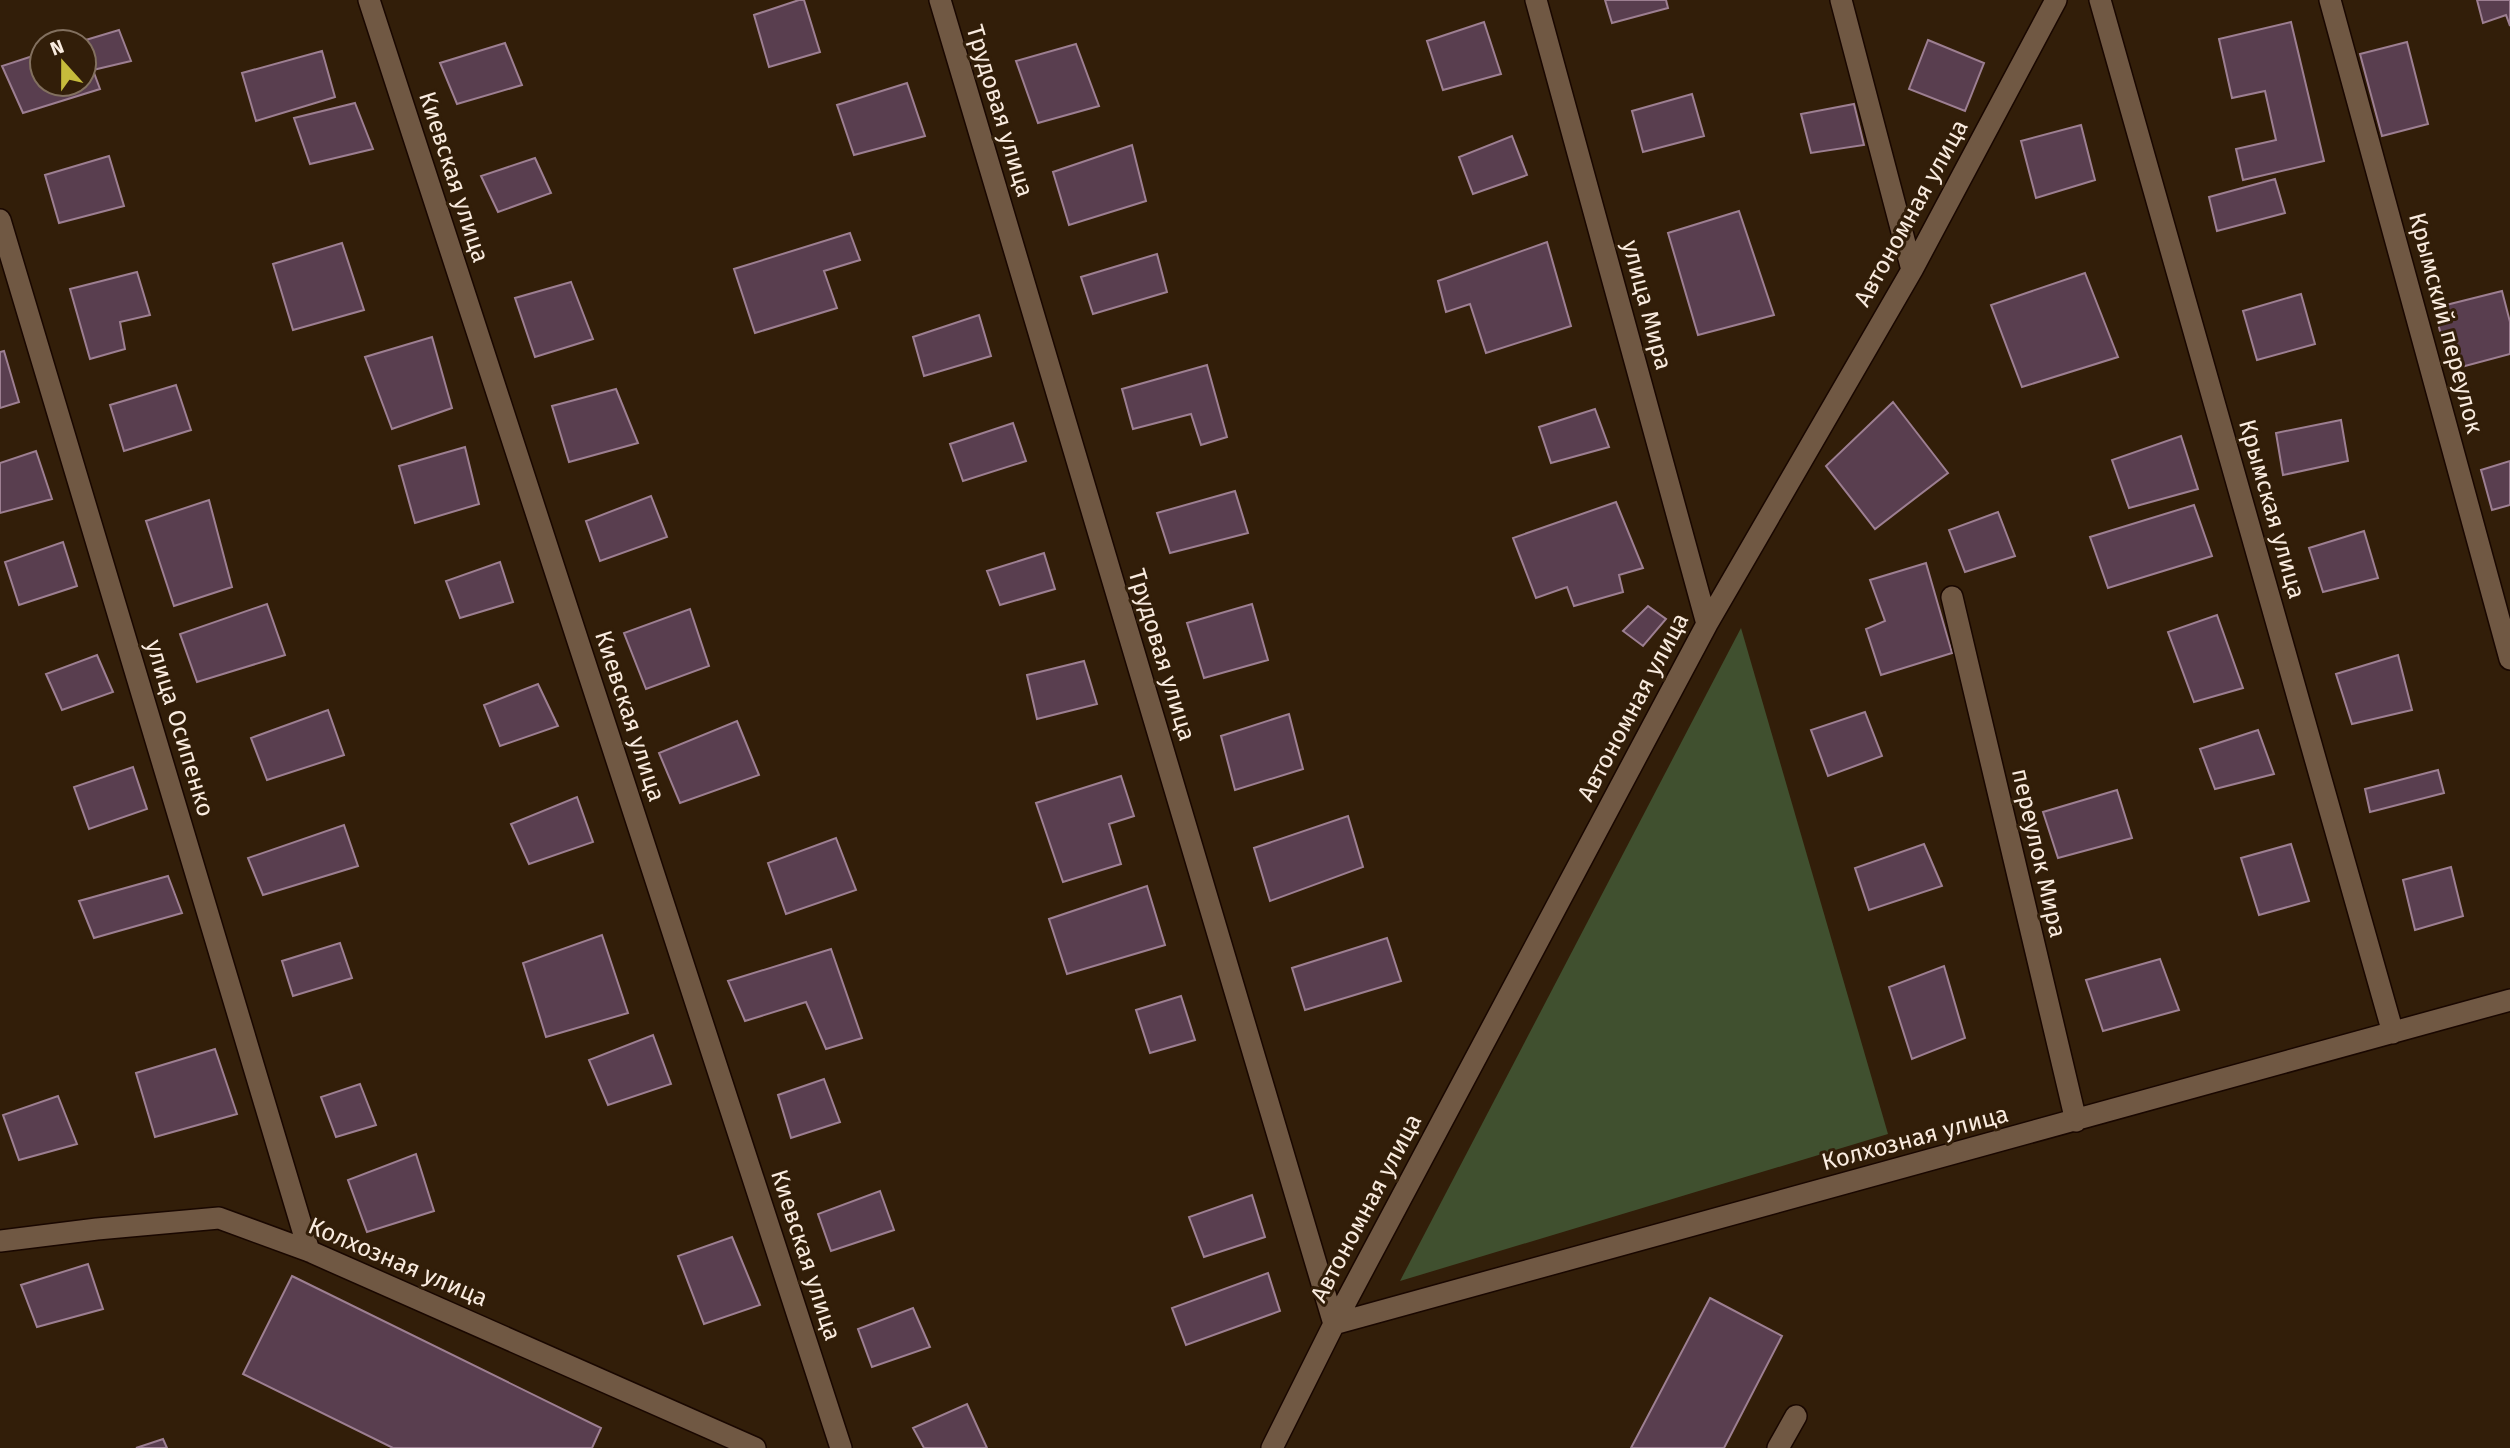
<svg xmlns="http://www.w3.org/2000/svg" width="2510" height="1448" font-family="'Fira Sans',sans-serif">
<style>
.green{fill:#40502f}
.building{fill:#593e4f;stroke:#9d7f92;stroke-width:2}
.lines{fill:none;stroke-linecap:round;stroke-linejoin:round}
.minor-casing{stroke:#190700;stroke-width:24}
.minor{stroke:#705843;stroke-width:21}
.labels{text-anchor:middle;stroke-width:6;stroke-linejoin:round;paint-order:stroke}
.street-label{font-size:24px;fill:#f9ebdf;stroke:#321e09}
</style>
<rect width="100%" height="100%" fill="#321e09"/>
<!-- green -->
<path class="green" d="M1741,628L1888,1134L1400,1281Z"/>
<!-- building -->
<path class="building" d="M799,0H804L820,52L769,67L754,15Z
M1605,0H1666L1668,8L1612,23Z
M2477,0H2510V26L2506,15L2483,23Z
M1484,22L1501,74L1443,90L1427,41Z
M2291,22L2324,161L2243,180L2236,149L2276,140L2265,91L2232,98L2219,39Z
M119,30L131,61L93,70L100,89L23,113L2,66L42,53V84H84V42H79Z
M1928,40L1984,63L1965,111L1909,89Z
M2407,42L2428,124L2382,136L2360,54Z
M505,43L522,85L457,104L440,63Z
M1076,44L1099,106L1038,123L1016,61Z
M322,51L335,97L256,121L242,73Z
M907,83L925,136L854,155L837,105Z
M1692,94L1704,136L1643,152L1632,111Z
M355,103L373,149L310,164L294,118Z
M1854,104L1864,145L1811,153L1801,114Z
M2081,125L2095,180L2036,198L2021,141Z
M1512,136L1527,175L1473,194L1459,157Z
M1132,145L1146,201L1069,225L1053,172Z
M109,156L124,206L59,223L45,175Z
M535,158L551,193L498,212L481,176Z
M2275,179L2285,213L2217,231L2209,197Z
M1739,211L1774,315L1698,335L1668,233Z
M850,233L860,260L824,271L837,308L755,333L734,269Z
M1547,242L1571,326L1486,353L1470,304L1446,312L1438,281Z
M342,243L364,310L293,330L273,264Z
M1157,254L1167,292L1093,314L1081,277Z
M137,272L150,315L120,322L125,349L90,359L70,289Z
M2085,273L2118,357L2022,387L1991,305Z
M571,282L593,339L535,357L515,298Z
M2502,291L2510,322V354L2450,370L2434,308Z
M2301,294L2315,344L2257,360L2243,311Z
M979,315L991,356L924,376L913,337Z
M432,337L452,408L392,429L365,357Z
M4,351L19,402L0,408V352Z
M1207,365L1227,437L1201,445L1191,414L1133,429L1122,389Z
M176,385L191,430L124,451L110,405Z
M616,389L638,443L569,462L552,406Z
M1893,402L1948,473L1875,529L1826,466Z
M1595,409L1609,447L1551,463L1539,427Z
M2341,420L2348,461L2283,475L2276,433Z
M1013,423L1026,461L963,481L950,444Z
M2181,436L2198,489L2129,508L2112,460Z
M465,447L479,504L415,523L399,466Z
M36,451L52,499L0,513V463Z
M2510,461V505L2492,510L2481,470Z
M1235,491L1248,533L1170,553L1157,513Z
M651,496L667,537L600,561L586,521Z
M209,500L232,587L174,606L146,521Z
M1616,502L1643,568L1619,575L1623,592L1574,606L1567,587L1536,598L1513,538Z
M2194,505L2212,556L2108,588L2090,537Z
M1998,512L2015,556L1965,572L1949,530Z
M2364,531L2378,578L2323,592L2309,548Z
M63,542L77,586L19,605L5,562Z
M1044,553L1055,589L1000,605L987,571Z
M500,562L513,602L460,618L446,581Z
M1926,563L1952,653L1881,675L1866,629L1885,621L1870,580Z
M267,604L285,655L197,682L180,634Z
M1252,604L1268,660L1204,678L1187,623Z
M1648,606L1666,619L1643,646L1623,631Z
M690,609L709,666L646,689L624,633Z
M2217,615L2243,688L2194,702L2168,632Z
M97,655L113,692L62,710L46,674Z
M2398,655L2412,710L2352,724L2336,674Z
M1084,661L1097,704L1037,719L1027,675Z
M538,684L558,726L500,746L484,705Z
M328,710L344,755L267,780L251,738Z
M1865,712L1882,756L1828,776L1811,730Z
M1289,714L1303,769L1235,790L1221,736Z
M737,721L759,775L680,803L659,753Z
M2258,730L2274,774L2215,789L2200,749Z
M133,767L147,809L89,829L74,787Z
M2438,770L2444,793L2370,812L2365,789Z
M1121,776L1134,816L1109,824L1121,864L1063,882L1036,803Z
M2117,790L2132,838L2058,858L2043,812Z
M577,797L593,842L529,864L511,824Z
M1348,816L1363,867L1270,901L1254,848Z
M344,825L358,866L263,895L248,858Z
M836,838L856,890L786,914L768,863Z
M1924,844L1942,886L1869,910L1855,868Z
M2291,844L2309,901L2259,915L2241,858Z
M2451,867L2463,916L2415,930L2403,880Z
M168,876L182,913L94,938L79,901Z
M1147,886L1165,945L1067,974L1049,919Z
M602,935L628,1013L546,1037L523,963Z
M1387,938L1401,981L1305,1010L1292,968Z
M340,943L352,978L293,996L282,961Z
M831,949L862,1038L826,1049L806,1002L745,1021L728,981Z
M2160,959L2179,1010L2103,1031L2086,980Z
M1944,966L1965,1038L1912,1059L1889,987Z
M1181,996L1195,1040L1150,1053L1136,1010Z
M653,1035L671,1084L608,1105L589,1060Z
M215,1049L237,1114L155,1137L136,1073Z
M824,1079L840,1122L791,1138L778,1095Z
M360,1084L376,1125L336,1137L321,1097Z
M58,1096L77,1144L19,1160L3,1115Z
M416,1154L434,1211L367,1232L348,1180Z
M880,1191L894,1230L831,1251L818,1214Z
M1252,1195L1265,1237L1204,1257L1189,1217Z
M732,1237L760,1305L704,1324L678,1256Z
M88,1264L103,1309L37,1327L21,1285Z
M1268,1273L1280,1311L1186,1345L1172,1308Z
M292,1276L601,1428L592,1448H393L243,1374Z
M1710,1298L1782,1336L1724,1448H1631Z
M913,1308L930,1347L872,1367L858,1329Z
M967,1404L987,1448H924L913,1428Z
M163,1439L167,1448H136Z"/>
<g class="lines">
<defs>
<path id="minor" d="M369,0L841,1448
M940,0L1334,1324
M1536,0L1707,624
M1841,0L1912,270
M2100,0L2393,1033
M2330,0L2510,659
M0,220L309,1251
M1952,597L2076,1121
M0,1241L97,1229L219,1218L309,1251L755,1448
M1334,1324L2510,1000
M1272,1448L1334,1324L1707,624L1912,270L2056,0
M1778,1448L1796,1416"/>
</defs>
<!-- minor casing -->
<use href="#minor" class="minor-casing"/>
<!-- minor -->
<use href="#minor" class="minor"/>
</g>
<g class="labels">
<!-- street labels -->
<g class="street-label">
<text transform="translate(1000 111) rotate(73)" y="8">Трудовая улица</text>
<text transform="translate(454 177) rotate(72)" y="8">Киевская улица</text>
<text transform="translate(1911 213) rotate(-61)" y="8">Автономная улица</text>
<text transform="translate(1647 305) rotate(75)" y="8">улица Мира</text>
<text transform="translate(2446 323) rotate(75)" y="8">Крымский переулок</text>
<text transform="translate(2272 509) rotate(74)" y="8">Крымская улица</text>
<text transform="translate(1162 655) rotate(73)" y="8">Трудовая улица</text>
<text transform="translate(1633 707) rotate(-62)" y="8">Автономная улица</text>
<text transform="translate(630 716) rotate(72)" y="8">Киевская улица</text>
<text transform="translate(180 728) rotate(73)" y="8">улица Осипенко</text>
<text transform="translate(2039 853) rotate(77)" y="8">переулок Мира</text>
<text transform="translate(1915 1138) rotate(-15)" y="8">Колхозная улица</text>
<text transform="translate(1366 1208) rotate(-62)" y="8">Автономная улица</text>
<text transform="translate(806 1255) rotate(72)" y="8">Киевская улица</text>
<text transform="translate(398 1262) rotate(23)" y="8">Колхозная улица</text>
</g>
</g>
<!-- north arrow -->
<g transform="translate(63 63) rotate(339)"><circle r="33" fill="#321e09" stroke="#82705f" stroke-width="2"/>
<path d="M0-5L12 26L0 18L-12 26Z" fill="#c6bc3c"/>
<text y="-10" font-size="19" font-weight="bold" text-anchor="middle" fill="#f9ebdf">N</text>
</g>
</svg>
